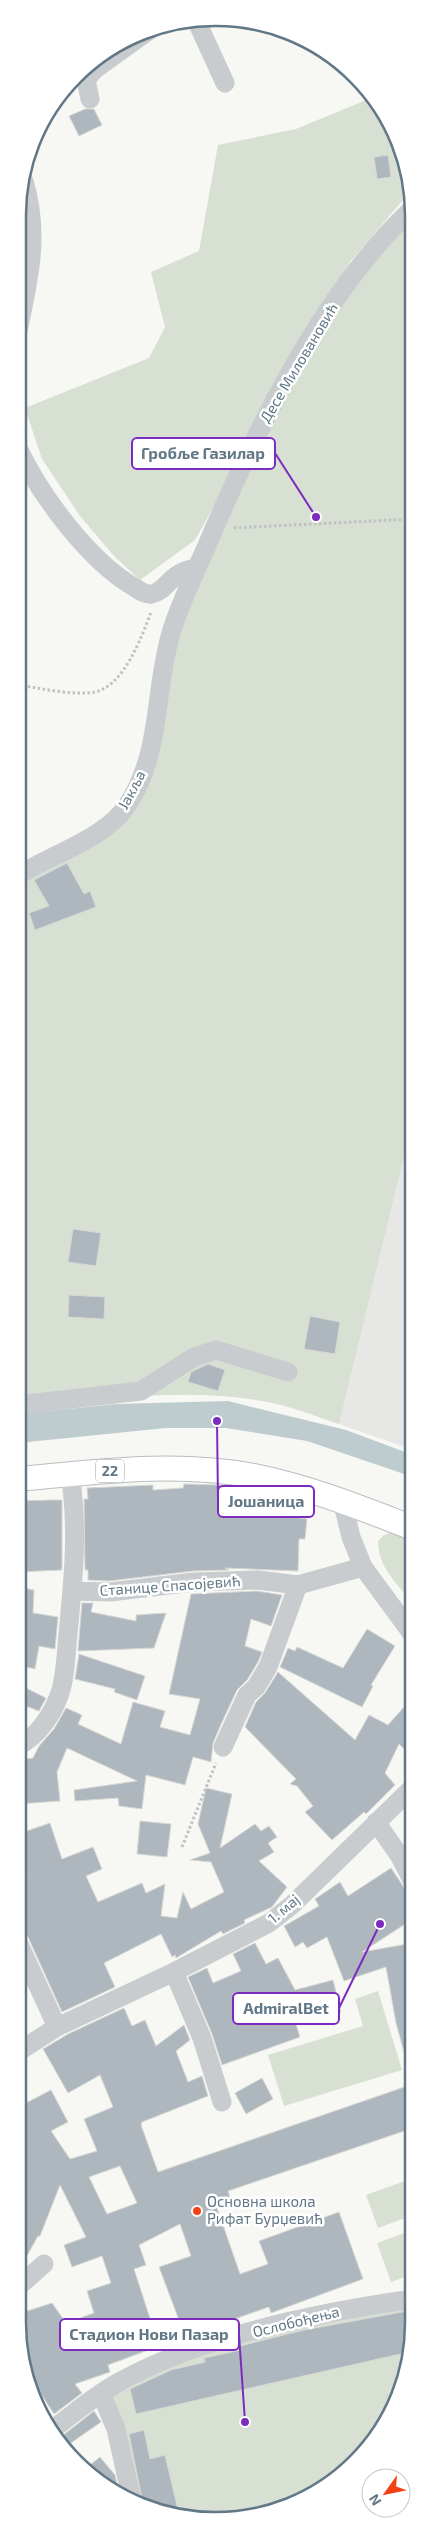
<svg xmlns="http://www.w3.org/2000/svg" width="431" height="2538" font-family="'Exo 2',sans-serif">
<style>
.built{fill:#e7e8e6}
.green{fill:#d8dfd3}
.water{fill:#beccd0}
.building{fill:#aeb7bd;stroke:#d8d8d5;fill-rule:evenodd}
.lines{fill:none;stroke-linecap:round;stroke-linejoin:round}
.major-casing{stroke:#b9bdc1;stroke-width:26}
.path{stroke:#bfc2c4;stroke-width:3;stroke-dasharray:2.5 2.5;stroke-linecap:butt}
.minor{stroke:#c8cccf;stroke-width:19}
.major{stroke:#fff;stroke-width:24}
.poi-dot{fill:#f53f14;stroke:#fff;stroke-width:2}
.labels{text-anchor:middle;stroke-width:5;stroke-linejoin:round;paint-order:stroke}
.shield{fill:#fff;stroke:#91a0ab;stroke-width:1}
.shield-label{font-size:14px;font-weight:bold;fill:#627887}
.street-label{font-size:15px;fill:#627887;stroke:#fff}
.poi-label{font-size:15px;fill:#627887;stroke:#fff;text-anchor:start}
.rim{fill:none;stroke:#627887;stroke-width:2.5}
.leader{fill:none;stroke:#7b2cbf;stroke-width:2}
.callout-dot{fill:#7b2cbf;stroke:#fff;stroke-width:2}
.callout{fill:#fff;stroke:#7b2cbf;stroke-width:2}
.callout-label{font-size:16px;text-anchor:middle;font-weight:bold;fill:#627887}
</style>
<rect width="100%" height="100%" fill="#f7f7f3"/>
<!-- built -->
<path class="built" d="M413,1120V1450L339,1424Z"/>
<!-- green -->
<path class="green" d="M371,98L393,128L411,196L402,201L350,262L195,540L140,580L115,557L80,516L42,459L25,408L149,358L165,327L151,272L199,251L218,145L296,129Z
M413,208V1120L339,1424C318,1417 298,1409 277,1404C192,1385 102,1400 18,1409V876L128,805L163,664L292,372Z
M393,1532L413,1540V1603C397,1584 378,1567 378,1541L384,1535Z
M378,1991L402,2070L284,2106L268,2055L363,2026L355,1999Z
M413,2178V2215L378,2228L366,2195Z
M413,2230V2274L391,2282L377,2243Z
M413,2300V2336L393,2410L346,2471L279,2510L203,2520L129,2500L100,2392L163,2361Z"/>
<!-- water -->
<path class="water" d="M228,1401L346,1430L413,1455V1477L307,1441L226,1428H166L18,1443V1414L116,1404Z"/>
<!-- building -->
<path class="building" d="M85,109H94L102,125L79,136L69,116Z
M388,155L391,177L377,179L374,157Z
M67,863L84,894L90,891L96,907L35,930L29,913L49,906L34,880Z
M73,1229L101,1233L96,1266L68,1262Z
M69,1295L105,1297L104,1319L68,1317Z
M310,1316L340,1322L335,1354L304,1349Z
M208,1364L225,1370L218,1391L188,1382L191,1372Z
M184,1484L221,1485V1495L262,1497L261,1503L293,1505V1517L307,1519L305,1539H299L298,1571L225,1568L229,1570L193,1571L109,1581L88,1580V1570H85L84,1499H88L87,1488L153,1485V1490L183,1488Z
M51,1500H62V1570L18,1572V1501Z
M18,1587L34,1590L33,1613L58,1617L55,1649L39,1646L35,1669L18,1665Z
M257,1591L282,1595L271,1626L251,1619L245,1646L262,1652L258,1662L247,1680L237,1690L222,1722L213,1743L211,1762L193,1757L185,1785L146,1775L142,1809L119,1806L118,1798L75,1801L74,1790L137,1781L67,1748L57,1772L60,1801L18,1804V1783H20L18,1760L33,1758L39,1746L54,1729L66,1708L82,1715L78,1724L121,1744L133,1702L165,1711L160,1727L190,1735L200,1699L169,1694L191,1594Z
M82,1603H93L91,1612L136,1621V1615L166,1613L154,1648L78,1651Z
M367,1629L395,1646L371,1685L373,1686L362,1707L280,1667L288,1648L295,1651L297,1647L343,1668Z
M79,1654L145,1676L137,1700L114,1692L115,1689L75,1679Z
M278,1672L355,1740L369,1715L388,1725L413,1697V1757L399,1744L385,1773L395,1785L366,1814L364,1812L332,1840L305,1812L313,1806L297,1786L290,1784L296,1779L245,1727L256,1702L265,1693Z
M18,1684L46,1698L39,1711L18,1703Z
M206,1788L232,1794L220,1848L255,1824L261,1831L269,1826L277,1837L268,1843L274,1852L259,1861L287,1887L272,1907L244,1920L245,1923L223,1934L221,1931L176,1958L175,1955L172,1957L161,1934L104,1963L115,1987L62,2012L28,1937L18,1927V1877L27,1873L18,1846V1834L50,1823L62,1859L93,1847L102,1869L86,1876L98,1902L142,1883L146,1893L165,1884L161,1916L177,1918L183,1892L191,1909L224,1892L211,1862L190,1860L210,1853L198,1824Z
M140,1821L171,1824L167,1857L137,1854Z
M391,1868L413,1901L405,1908L413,1919L362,1952L413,1943V2069L409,2070L396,2023L386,1967L344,1981L327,1937L307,1948L303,1942L295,1947L284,1926L319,1906L315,1899L340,1882L348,1896Z
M255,1943L266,1964L278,1958L295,1990L333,1980L341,2012L296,2024L300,2037L222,2065L212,2034L188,1977L207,1968L213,1983L241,1971L233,1954Z
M124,2008L132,2026L145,2020L156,2046L184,2025L190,2040L176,2051L188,2082L202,2076L208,2096L142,2122L141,2125L158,2172L413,2084V2128L228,2191L231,2200L216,2205L240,2274L268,2264L259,2241L339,2212L363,2279L271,2313L269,2307L185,2336L159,2267L191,2256L180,2224L139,2245L146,2265L134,2269L159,2346L108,2365L110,2372L75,2384L82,2393L54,2414L34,2383L30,2387L18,2314L52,2303L66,2323L94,2313L87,2291L111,2283L102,2256L72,2267L64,2245L86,2237L60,2185L40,2236H38L18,2272V2107L51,2090L68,2122L51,2131L70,2159L97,2151L84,2119L113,2107L100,2075L68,2093L43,2049L68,2034ZM120,2166L137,2203L107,2214L89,2177Z
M262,2078L273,2099L246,2114L235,2093Z
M413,2310V2336L409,2352L136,2414L130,2389L171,2370L205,2362L204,2358L241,2350L240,2346L304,2330Z
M94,2411L101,2422L68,2445L62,2436Z
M144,2430L150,2459L165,2455L179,2514L143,2504L129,2434Z
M100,2457L115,2475L119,2493L85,2469Z"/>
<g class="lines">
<defs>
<path id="major" d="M18,1479C96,1472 175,1461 254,1476C309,1487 361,1508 413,1528"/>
</defs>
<!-- major casing -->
<use href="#major" class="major-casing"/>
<!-- path -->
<path class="path" d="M234,528L413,519
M18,685C40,688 73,696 95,692C124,686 142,636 151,612
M182,1847L216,1763"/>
<!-- minor -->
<path class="minor" d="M197,22L225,83
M90,99L86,80L94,70L151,29
M18,331C29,278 40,235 24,181
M18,448C40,495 89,561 134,587C139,590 145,595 152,594C163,592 169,579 179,574C184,570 191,569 197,568
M18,876C51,854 106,839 128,804C162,752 154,690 171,633C180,603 195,573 208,543C255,432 323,291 413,208
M18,1405L141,1391L194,1357L216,1350L288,1372
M342,1500L351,1537L363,1567L413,1635
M72,1591L110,1592L194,1582L258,1580L298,1585L363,1567
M18,1746C39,1736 54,1712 61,1690C66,1672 66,1653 68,1634C73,1581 79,1528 70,1475
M223,1747L247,1695L256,1687L268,1667L298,1585
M376,1822L399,1855L413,1882
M18,1942L57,2027
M174,1972L202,2038L222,2102
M18,2052L57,2027L174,1972L269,1923L292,1905L413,1787
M18,2287L44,2264
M101,2393L116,2429L132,2501
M53,2429C76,2412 96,2394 121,2381C203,2336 321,2312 413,2299"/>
<!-- major -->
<use href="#major" class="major"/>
</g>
<!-- markers -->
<circle class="poi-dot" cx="197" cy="2211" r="5"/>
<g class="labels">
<!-- shield labels -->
<rect class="shield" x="96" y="1459.5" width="28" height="23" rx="4"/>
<g class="shield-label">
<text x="110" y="1476">22</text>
</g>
<!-- street labels -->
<g class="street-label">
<text transform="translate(299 363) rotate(-59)" y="5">Десе Миловановић</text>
<text transform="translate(132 790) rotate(-62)" y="5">Јакља</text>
<text transform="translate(170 1586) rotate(-4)" y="5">Станице Спасојевић</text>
<text transform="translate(284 1909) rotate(-40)" y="5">1. мај</text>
<text transform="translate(296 2322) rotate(-14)" y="5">Ослобођења</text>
</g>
<!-- poi labels -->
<g class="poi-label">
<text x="207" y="2207">Основна школа<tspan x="207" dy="17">Рифат Бурџевић</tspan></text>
</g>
</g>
<!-- crop -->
<path d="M0 0H431V2538H0ZM215 26H216A189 189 0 0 1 405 215V2323A189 189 0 0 1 216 2512H215A189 189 0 0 1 26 2323V215A189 189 0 0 1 215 26Z" fill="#fff" fill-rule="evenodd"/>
<path class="rim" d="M215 26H216A189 189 0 0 1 405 215V2323A189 189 0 0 1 216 2512H215A189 189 0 0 1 26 2323V215A189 189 0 0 1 215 26Z"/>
<!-- callouts -->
<path class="leader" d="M316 517L275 453M217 1421L218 1501M380 1924L339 2008M245 2422L239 2335"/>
<g class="callout-dot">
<circle cx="316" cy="517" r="5"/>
<circle cx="217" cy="1421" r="5"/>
<circle cx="380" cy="1924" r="5"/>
<circle cx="245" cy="2422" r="5"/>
</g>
<g class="callout">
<rect x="132" y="438" width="143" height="31" rx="5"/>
<rect x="218" y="1486" width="96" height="31" rx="5"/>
<rect x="233" y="1993" width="106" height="31" rx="5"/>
<rect x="60" y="2319" width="179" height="31" rx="5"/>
</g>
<g class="callout-label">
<text x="203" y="459">Гробље Газилар</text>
<text x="266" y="1507">Јошаница</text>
<text x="286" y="2014">AdmiralBet</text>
<text x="149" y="2340">Стадион Нови Пазар</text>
</g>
<!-- north arrow -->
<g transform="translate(386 2493) rotate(237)"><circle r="24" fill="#ffffff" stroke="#c0c9cf"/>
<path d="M0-4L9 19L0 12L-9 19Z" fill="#f53f14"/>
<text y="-8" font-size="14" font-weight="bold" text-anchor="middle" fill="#627887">N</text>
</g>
</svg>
